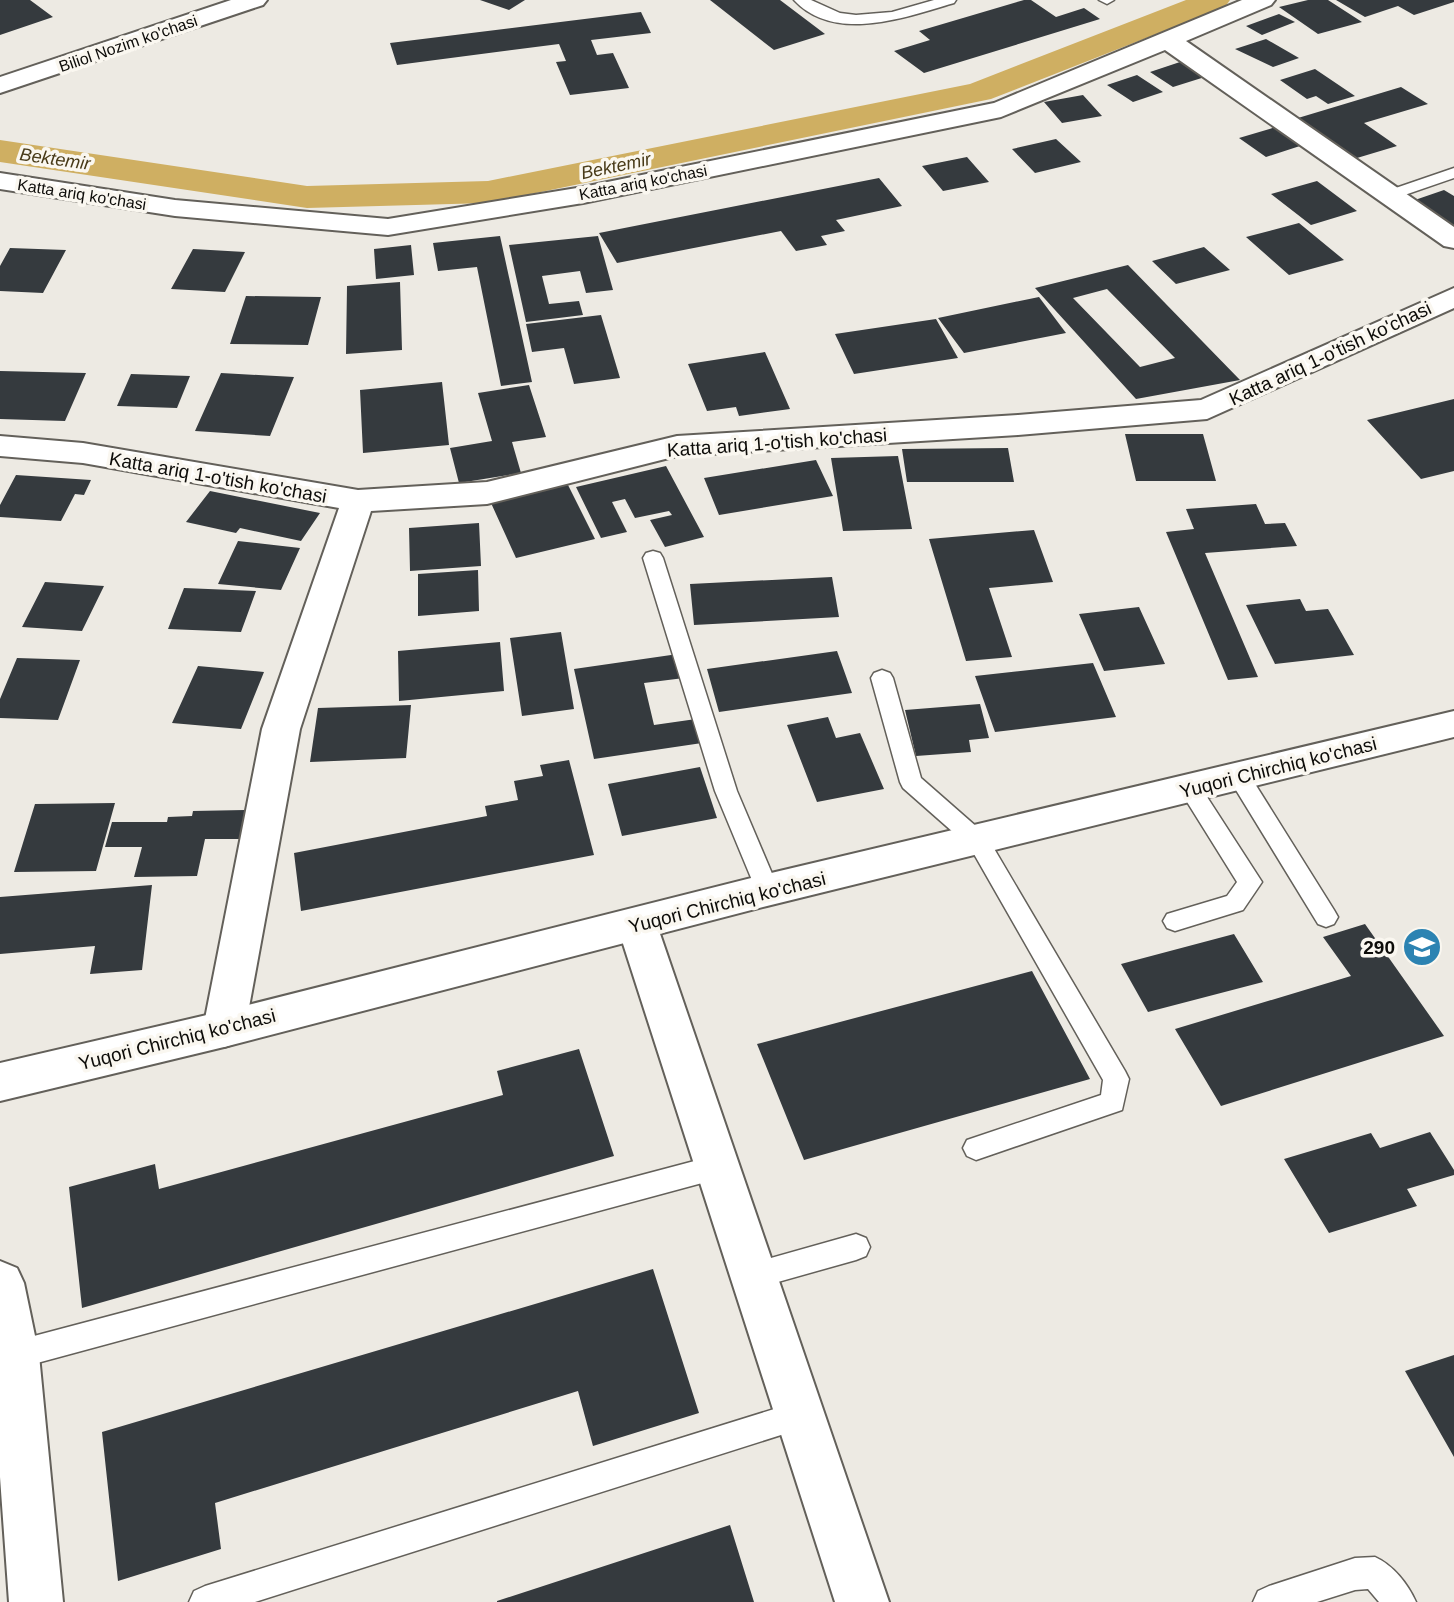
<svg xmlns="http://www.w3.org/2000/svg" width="1454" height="1602" font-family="Helvetica,sans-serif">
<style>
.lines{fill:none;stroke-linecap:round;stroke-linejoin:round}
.canal{fill:#cfaf62;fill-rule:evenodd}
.building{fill:#353a3e;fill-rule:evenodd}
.service-casing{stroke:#63605a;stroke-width:3}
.minor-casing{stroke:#63605a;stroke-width:4}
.tertiary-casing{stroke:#63605a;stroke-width:4}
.service{fill:#fff;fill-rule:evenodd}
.minor{fill:#fff;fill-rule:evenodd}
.tertiary{fill:#fff;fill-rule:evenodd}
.labels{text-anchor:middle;stroke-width:7;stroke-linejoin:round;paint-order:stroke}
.far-street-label{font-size:16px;fill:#0d0c09;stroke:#faf7f0}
.far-water-label{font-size:18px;font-style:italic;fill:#483a18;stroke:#faf7f0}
.street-label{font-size:19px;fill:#0d0c09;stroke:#faf7f0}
.poi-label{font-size:19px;font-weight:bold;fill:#0d0c09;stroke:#faf7f0;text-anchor:end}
</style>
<rect width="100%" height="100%" fill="#edeae3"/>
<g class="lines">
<!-- canal -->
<path class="canal" d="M1186,0H1230L1225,7L991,99L488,203L307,208L0,162V140L307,186L488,181L970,84Z"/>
</g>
<!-- building -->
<path class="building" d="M0,0H30L53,17L0,35Z
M480,0H525L509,10Z
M710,0H780L825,34L774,50Z
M1024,0H1031L1056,17L1084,8L1100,19L924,73L894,51L930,40L919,31Z
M1308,0H1328L1362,22L1318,34L1279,7Z
M1336,0H1454V2L1414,15L1398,6L1365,17Z
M641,12L651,33L591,40L597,55L613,53L629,88L570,95L556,62L566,61L559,44L397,65L390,43Z
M1279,14L1295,22L1262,35L1246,26Z
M1266,39L1299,58L1273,67L1235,49Z
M1186,60L1208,76L1173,87L1150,72Z
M1315,69L1355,96L1328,104L1316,96L1307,99L1280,80Z
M1137,75L1163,92L1133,102L1107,85Z
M1401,87L1428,104L1364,123L1397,146L1357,158L1298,118Z
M1083,95L1102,116L1062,123L1044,102Z
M1276,127L1303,145L1266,157L1239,138Z
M1056,139L1081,162L1035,173L1012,149Z
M967,157L989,182L943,191L922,166Z
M879,178L902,206L836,220L845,231L821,236L827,245L796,251L781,231L617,263L599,233Z
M1317,181L1357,211L1311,225L1271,194Z
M1444,190L1454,196V229L1412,201Z
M1299,223L1344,260L1289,275L1246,237Z
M500,236L532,382L501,386L477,267L438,271L433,243Z
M598,236L613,290L586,293L580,271L542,276L549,304L579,301L583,315L526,322L509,245Z
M411,245L414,275L376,279L374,249Z
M1204,247L1230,270L1176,284L1152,261Z
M10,248L66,250L43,293L0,291V266Z
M193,249L245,252L225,292L171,289Z
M1128,265L1240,380L1136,399L1035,288ZM1107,289L1175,358L1140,367L1073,298Z
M400,282L402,350L346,354L347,286Z
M246,296L321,297L308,345L230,344Z
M1039,297L1066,333L964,353L938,318Z
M601,315L620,378L574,384L564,348L532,352L526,324Z
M936,319L958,358L854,374L835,334Z
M765,352L790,409L739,416L736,407L707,411L688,364Z
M0,371L86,373L65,421L0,419Z
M221,373L294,377L270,436L195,431Z
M131,374L190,376L177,408L117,406Z
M442,382L449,445L363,453L360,390Z
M529,385L546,437L512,442L521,473L459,483L450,448L492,441L478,393Z
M1454,399V471L1421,479L1367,420Z
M1125,434H1203L1216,481H1136Z
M1008,448L1014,482H907L902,449Z
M898,456L912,529L843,531L831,458Z
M816,460L833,496L719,515L704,478Z
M666,466L704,537L665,547L650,520L672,515L669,511L635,518L625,499L612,502L627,532L601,538L576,487Z
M16,475L91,480L84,495L75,494L61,521L0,517V505Z
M568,485L595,539L516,558L491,503Z
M210,491L320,513L301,541L240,528L236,533L186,522Z
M1256,504L1265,524L1285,523L1297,546L1205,553L1258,677L1228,680L1166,532L1194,529L1186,509Z
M479,523L481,566L410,571L409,528Z
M1034,530L1053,582L989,588L1012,657L966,661L929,539Z
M238,541L300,548L281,590L218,584Z
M478,570L479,611L418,616V574Z
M832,577L839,617L694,625L690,584Z
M45,582L104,586L82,631L22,627Z
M184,588L256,591L241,632L168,629Z
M1300,599L1306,611L1328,609L1354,655L1275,664L1246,605Z
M1139,607L1165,664L1104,671L1079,614Z
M561,632L574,709L522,716L510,638Z
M500,642L504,691L399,701L398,651Z
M837,651L852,693L719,712L707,669Z
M678,654L684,678L644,683L654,725L696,719L702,743L594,759L574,669Z
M17,658L80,660L58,720L0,718V699Z
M1093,663L1116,717L995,732L975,676Z
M198,666L264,672L241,729L172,723Z
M980,704L989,738L969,740L971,752L916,756L905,710Z
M411,705L406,758L310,762L318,708Z
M828,717L836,738L860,733L884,789L817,802L787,725Z
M569,760L594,855L301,911L294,853L487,816L485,806L518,800L514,781L543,776L540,765Z
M700,767L717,818L622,836L608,784Z
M115,803L96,871L14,872L35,804Z
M245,810L240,839H205L197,876L134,877L142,847H105L112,822H167L168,817L192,816L193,811Z
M152,885L142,970L90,974L95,946L0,954V897Z
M1365,924L1444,1036L1221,1106L1175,1029L1351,976L1323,937Z
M1234,934L1263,982L1148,1012L1121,964Z
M1032,971L1090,1079L804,1160L757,1044Z
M579,1049L614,1156L82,1308L69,1187L155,1164L159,1189L503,1095L497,1071Z
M1430,1132L1454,1170V1175L1407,1189L1417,1206L1329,1233L1284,1159L1371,1133L1380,1148Z
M653,1269L699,1413L593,1446L578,1391L215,1503L221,1549L118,1581L102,1432Z
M1454,1355V1457L1405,1371Z
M730,1525L754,1602H497V1601Z"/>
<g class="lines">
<defs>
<path id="service" d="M794,0H811L840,13L856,15L892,12L934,0H956L954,3C906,17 835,44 794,0Z
M1099,0H1114L1107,4Z
M1454,168V178L1390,200L1382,195L1384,192Z
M653,551L660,553L663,558L737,791L779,890L775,897L767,899L759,897L715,791L643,558L646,553Z
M882,670L890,673L893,678L921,778L986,835L1125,1071L1129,1079L1122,1110L976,1160L967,1156L963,1148L967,1140L1101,1095L1103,1080L970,847L903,788L900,782L871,678L874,673Z
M1239,769L1247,771L1334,910L1338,917L1334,924L1326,927L1318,924L1228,777L1231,771Z
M1190,781L1198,783L1262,882L1243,910L1175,931L1167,928L1163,921L1167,914L1227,896L1237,882L1179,789L1182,783Z
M717,1155L726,1159L730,1167L726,1175L717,1179L15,1369L5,1365L1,1355L5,1345L15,1341Z
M856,1234L866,1238L870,1247L866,1256L856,1260L753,1289L743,1285L739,1276L743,1267L753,1263Z
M800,1401L810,1405L815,1415L810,1425L800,1429L255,1602H189L194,1591L205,1586Z
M1375,1557C1393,1565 1408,1584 1416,1602H1379L1368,1589L1355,1590L1317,1602H1253L1258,1591L1269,1586L1355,1558Z"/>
<path id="minor" d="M231,0H267L263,5L0,93V77Z
M1242,0H1275L1271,5L1186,41L1454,227V248L1444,246L1165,50L1001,117L583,203L388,235L175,216L0,189V173L175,200L388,219L583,187L994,103Z
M1454,288V308L1207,419L1018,435L677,456L487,504L371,511L300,729L245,1029L239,1042L224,1047L209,1042L203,1029L262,729L339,508L83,463L0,456V436L83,443L358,490L487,482L677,436L1018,415L1201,400Z
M637,909L651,913L657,925L889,1602H835L617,925L623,913Z
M0,1261L17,1268L24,1283L39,1355L63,1602H9L0,1477Z"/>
<path id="tertiary" d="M1454,711V737L767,906L224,1047L0,1101V1063L224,1011L767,874Z"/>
</defs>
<!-- service casing -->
<use href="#service" class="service-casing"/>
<!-- minor casing -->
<use href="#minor" class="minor-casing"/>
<!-- tertiary casing -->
<use href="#tertiary" class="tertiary-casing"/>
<!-- service -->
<use href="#service" class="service"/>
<!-- minor -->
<use href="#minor" class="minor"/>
<!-- tertiary -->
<use href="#tertiary" class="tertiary"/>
</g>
<!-- icons -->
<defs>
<symbol id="school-disc" viewBox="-11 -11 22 22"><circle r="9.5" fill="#2c83b2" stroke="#faf7f0"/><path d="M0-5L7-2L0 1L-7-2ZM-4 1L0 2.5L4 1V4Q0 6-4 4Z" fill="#fff"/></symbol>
</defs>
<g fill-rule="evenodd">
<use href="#school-disc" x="1400" y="925" width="44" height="44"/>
</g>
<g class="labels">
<!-- far-street labels -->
<g class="far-street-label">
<text transform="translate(128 43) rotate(-19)" y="6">Biliol Nozim ko'chasi</text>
<text transform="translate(643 182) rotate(-11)" y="6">Katta ariq ko'chasi</text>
<text transform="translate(82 194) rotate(9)" y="6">Katta ariq ko'chasi</text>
</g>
<!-- far-water labels -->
<g class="far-water-label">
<text transform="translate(55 159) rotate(8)" y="6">Bektemir</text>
<text transform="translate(616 166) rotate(-12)" y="6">Bektemir</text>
</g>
<!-- street labels -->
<g class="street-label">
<text transform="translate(1330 353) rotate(-25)" y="7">Katta ariq 1-o'tish ko'chasi</text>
<text transform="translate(777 442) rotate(-4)" y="7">Katta ariq 1-o'tish ko'chasi</text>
<text transform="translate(218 477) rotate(10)" y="7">Katta ariq 1-o'tish ko'chasi</text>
<text transform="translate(1278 767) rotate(-14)" y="7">Yuqori Chirchiq ko'chasi</text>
<text transform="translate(727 902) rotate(-14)" y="7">Yuqori Chirchiq ko'chasi</text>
<text transform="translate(177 1039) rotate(-14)" y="7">Yuqori Chirchiq ko'chasi</text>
</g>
<!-- poi labels -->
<g class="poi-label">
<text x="1395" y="954">290</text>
</g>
</g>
</svg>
